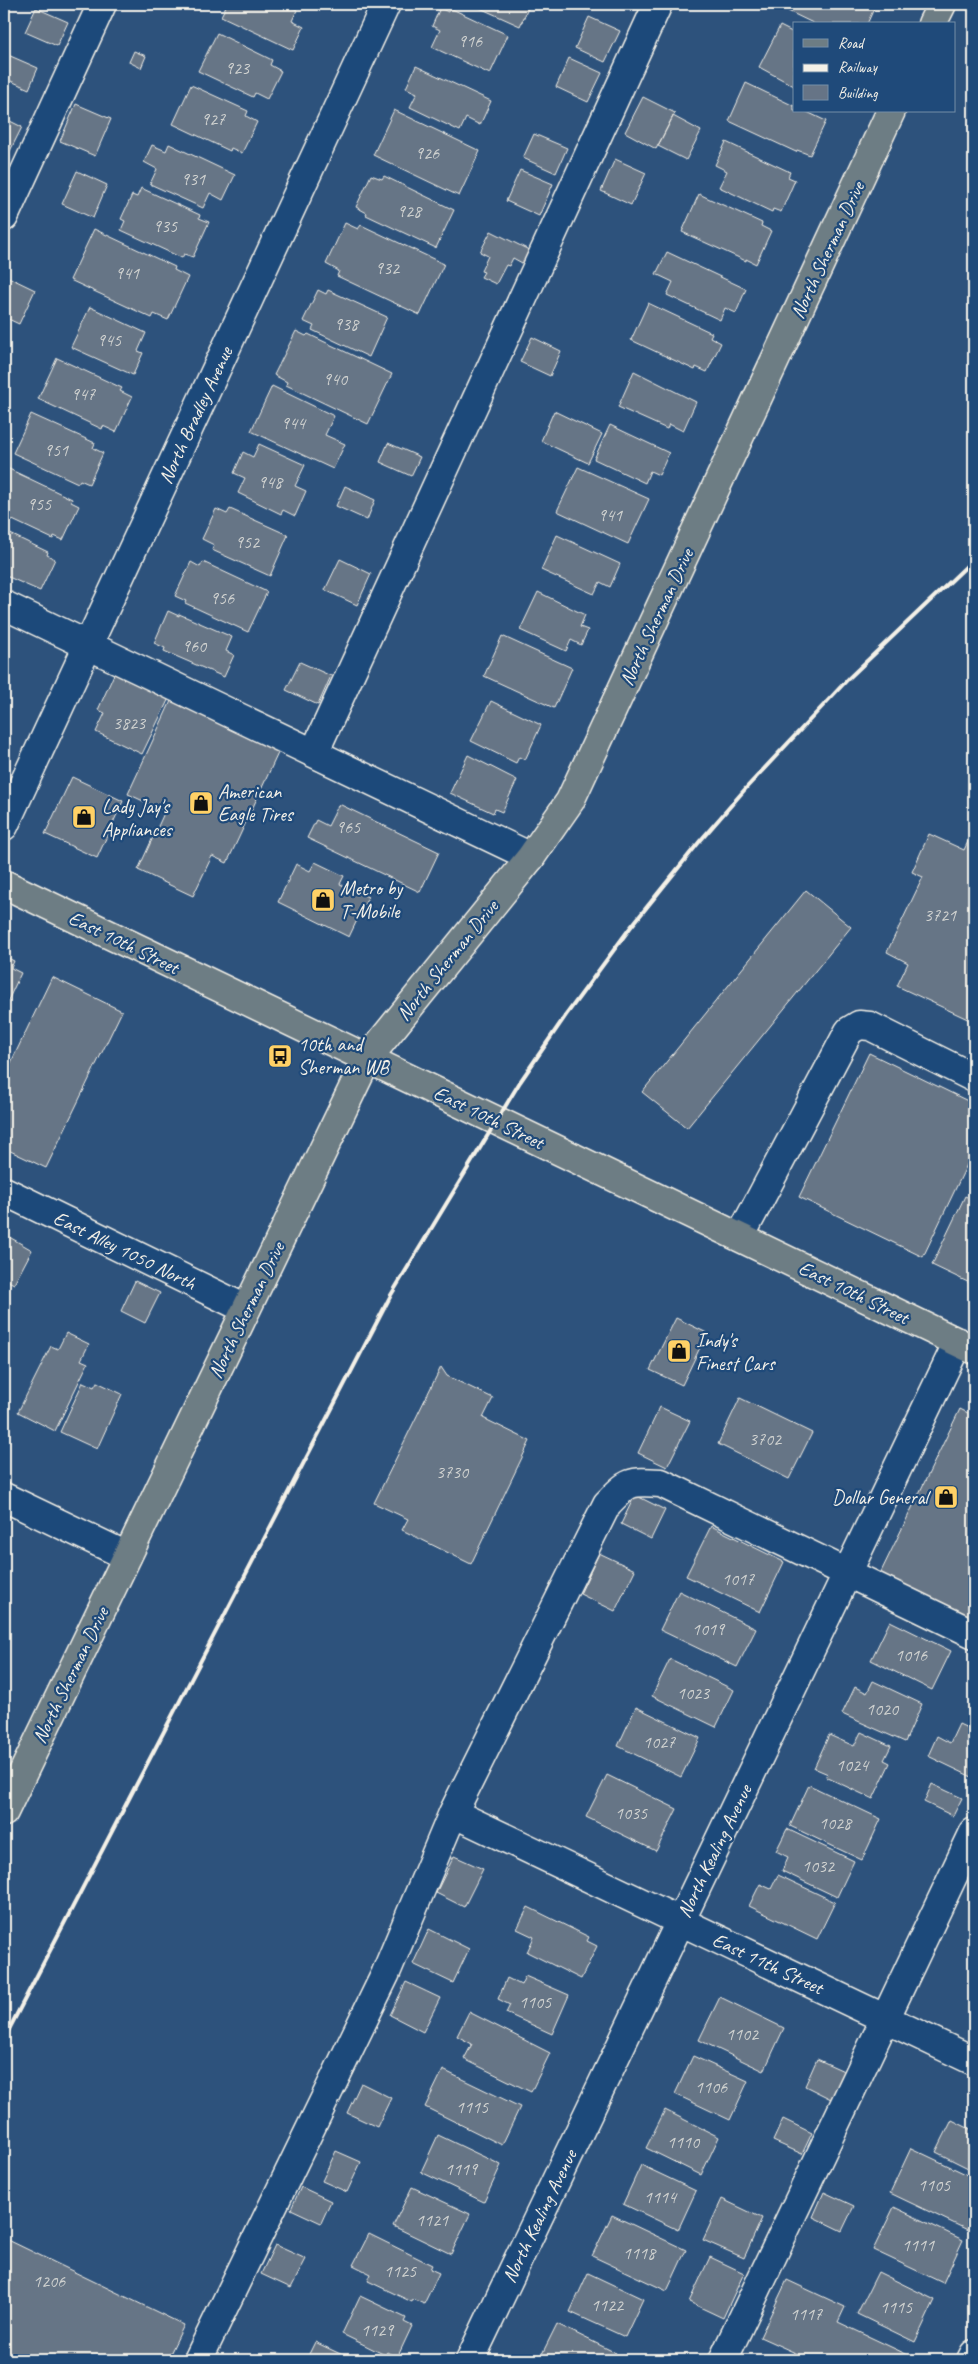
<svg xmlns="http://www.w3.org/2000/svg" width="978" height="2364" font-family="Caveat,sans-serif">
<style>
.building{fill:#667486;stroke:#f4f1e8}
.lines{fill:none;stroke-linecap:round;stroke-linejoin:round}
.minor-casing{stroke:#f4f1e8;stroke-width:31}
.major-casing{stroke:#f4f1e8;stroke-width:31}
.minor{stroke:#1f4a7a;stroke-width:28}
.major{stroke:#6d7d84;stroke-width:28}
.rail{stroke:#f4f1e8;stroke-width:4}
.labels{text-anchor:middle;stroke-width:4.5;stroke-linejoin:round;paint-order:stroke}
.number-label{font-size:18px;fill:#d0d2d0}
.street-label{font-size:20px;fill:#f4f1e8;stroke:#1f4a7a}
.poi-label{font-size:20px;fill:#f4f1e8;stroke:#1f4a7a;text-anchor:start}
</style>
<rect width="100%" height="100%" fill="#2d527c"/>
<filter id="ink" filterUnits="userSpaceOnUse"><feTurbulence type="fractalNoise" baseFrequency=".02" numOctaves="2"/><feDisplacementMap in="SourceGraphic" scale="10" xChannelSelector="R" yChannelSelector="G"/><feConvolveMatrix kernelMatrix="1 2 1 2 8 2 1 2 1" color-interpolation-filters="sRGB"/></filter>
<g filter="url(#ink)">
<!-- building -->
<path class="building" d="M227,4H285L297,10L292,21L304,27L293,50L221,16Z
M471,4H530L520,26Z
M791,4H876L867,24H815L788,11Z
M36,8L68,22L57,46L25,32Z
M440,8L448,12L450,8L508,35L490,74L432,47L440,30L432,26Z
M589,17L620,31L605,62L575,48Z
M780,26L794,33V86L759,67Z
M217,33L272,60L270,65L281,71L267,99L255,93L253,97L198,71Z
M134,51L146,56L141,68L129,62Z
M8,55L38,68L29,89L4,78V64Z
M569,58L602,73L588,102L556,87Z
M416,66L491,101L480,125L466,118L460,131L410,107L417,93L406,88Z
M746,83L794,106V111H805L826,121L810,155L797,150L796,152L729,121Z
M191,85L248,111L246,116L257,122L242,153L231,148L230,151L173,124Z
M643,97L675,113L656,149L625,132Z
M76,104L111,119L95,156L60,141Z
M394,110L480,151L459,196L373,155Z
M673,116L701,131L686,160L658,146Z
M4,118L22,127L4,163Z
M534,134L567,148L556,173L523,158Z
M726,142L790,172L788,177L795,180L781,212L773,209L772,212L719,187L727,171L715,165Z
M169,144L235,175L223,200L210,193L203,208L150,184L157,169L144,162L152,145L166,151Z
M615,159L646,173L631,205L601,191Z
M520,170L553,184L539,216L506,201Z
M77,171L107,185L93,218L62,204Z
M371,175L382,179L384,176L454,210L436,248L366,215L367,213L356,207Z
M141,188L200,215L199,218L209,222L193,257L184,254L182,258L121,230L125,221L121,219L132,195L137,197Z
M699,194L762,223L761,226L771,231L756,264L746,259V261L682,232Z
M345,223L358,229L361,225L444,264L420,315L337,276L339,271L326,264Z
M94,229L175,267L174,270L188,277L168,320L154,314L152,318L70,280Z
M491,231L531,251L524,264L513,258L509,266L506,265L496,284L481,277L484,272L481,271L488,256L480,252Z
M667,252L746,289L736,313L725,308L720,320L667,295L673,282L656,274Z
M4,275L35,290L19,324L4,317Z
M318,290L326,294L328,290L387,317L369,357L312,330L314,326L303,321Z
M648,303L712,333L710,337L721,343L707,372L696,367L695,370L631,340Z
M90,307L146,333L138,351L143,353L133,375L71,347Z
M296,331L306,336L308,334L392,374L368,424L286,385L287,382L274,375Z
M532,337L561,351L550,376L520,362Z
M57,358L122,388L120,391L132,397L116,432L103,426L102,429L38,399Z
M634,371L696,402L683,431L669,424L667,429L618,407Z
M272,386L334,416L325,435L345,444L333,469L251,431Z
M554,411L602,434L588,463L541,441Z
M31,414L95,443L93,448L103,453L89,484L80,480L78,483L13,453Z
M610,425L669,453L659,475L650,471L645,483L594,459Z
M388,443L420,457L411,476L380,462Z
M259,444L305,465L295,486L306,491L295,516L283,510L281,514L238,493L245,478L234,473L243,452L253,457Z
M578,467L649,499L628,544L557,511Z
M7,468L72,499L71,502L79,506L63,540L54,536L53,539L4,516V475Z
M345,486L375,500L367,520L336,506Z
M216,509L227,514L230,509L288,535L270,576L212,550L214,545L202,539Z
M4,531L48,552L47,555L55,559L40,591L4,575Z
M557,535L620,564L610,587L600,582L594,594L541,570Z
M340,559L371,574L357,605L325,590Z
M191,562L200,567L203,562L267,592L248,632L185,603L186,601L175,596Z
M538,592L585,615L580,627L588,630L581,645L571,640L566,651L520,630Z
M168,611L179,616V614L232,637L226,651L234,655L224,677L164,651L165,648L154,643Z
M502,636L572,668L554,708L484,676Z
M300,662L331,676L318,705L286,690Z
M115,672L171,694L142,754L96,732L105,713L98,710Z
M171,701L279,751L227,863L212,856L193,896L138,870L165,811L128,794Z
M491,701L541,725L525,760L519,757L516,763L471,741Z
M468,755L517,780L502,812L495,809L493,813L450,793Z
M72,777L123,801L97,858L45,834Z
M339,804L439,852L420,892L307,838L316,820L328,826Z
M974,829V1022L897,986L908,963L887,952L923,877L912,872L929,834L964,850Z
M315,862L344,876L340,884L368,897L349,937L278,902L296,864L310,871Z
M806,890L851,927L687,1128L642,1092Z
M4,956L14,961L11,968L21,973L4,1009Z
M52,977L122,1011L46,1168L4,1148V1077Z
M869,1053L974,1104V1150L923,1257L799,1197Z
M965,1196L974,1200V1285L932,1265Z
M4,1234L32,1250L14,1284L4,1279Z
M135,1281L160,1293L145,1323L121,1311Z
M676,1318L707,1333L682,1385L650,1370Z
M66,1333L89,1344L81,1360L88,1363L55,1431L18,1412L51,1346L58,1349Z
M441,1367L447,1376L493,1398L483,1418L530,1441L471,1564L402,1530L408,1519L374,1503Z
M83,1382L94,1387L97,1382L122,1394L97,1449L60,1432Z
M740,1398L812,1433L789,1479L718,1444Z
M660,1407L690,1421L667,1467L638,1453Z
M960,1409L974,1416V1624L878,1578Z
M635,1495L665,1510L651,1539L621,1524Z
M711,1526L784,1562L760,1612L686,1576Z
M599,1553L635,1570L615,1611L580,1594Z
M679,1591L756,1629L737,1667L660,1630Z
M890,1621L951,1651L932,1690L871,1660Z
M670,1659L734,1690L716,1727L652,1696Z
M873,1681L922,1704L905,1742L842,1714L855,1687L867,1693Z
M636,1707L700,1738L681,1777L618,1746Z
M959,1724L974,1731V1778L928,1756L937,1736L950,1743Z
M861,1732L891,1746L884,1760L890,1763L873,1799L826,1777L828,1774L814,1768L829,1735L854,1746Z
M607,1775L677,1809L656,1851L586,1817Z
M932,1784L962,1798L953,1816L924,1802Z
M809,1785L881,1819L862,1860L790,1826Z
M787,1829L854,1861L837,1897L782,1871L788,1857L776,1851Z
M454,1856L483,1869L464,1907L436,1893Z
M778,1875L835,1902L817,1939L749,1906L760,1884L771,1889Z
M528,1907L589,1937L587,1941L597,1946L581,1979L527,1952L534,1937L517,1929Z
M429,1929L469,1949L453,1983L413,1964Z
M525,1976L569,1995L552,2034L506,2013L510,2005L498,1999L507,1978L521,1985Z
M406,1982L440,1998L423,2032L390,2015Z
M720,1997L784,2028L764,2071L699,2040Z
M469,2012L550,2053L531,2092L464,2059L472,2044L457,2036Z
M693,2056L748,2081L730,2120L675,2094Z
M817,2059L846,2072L833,2100L805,2086Z
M443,2070L520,2107L502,2145L425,2107Z
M361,2083L391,2098L377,2127L347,2113Z
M665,2110L719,2137L701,2175L646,2148Z
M783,2119L812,2133L802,2154L773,2141Z
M952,2120L974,2131V2171L936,2152Z
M438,2135L501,2165L484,2202L421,2172Z
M911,2148L974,2178V2233L890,2193Z
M336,2151L361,2162L347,2192L322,2181Z
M641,2165L696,2191L678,2230L623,2204Z
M301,2187L331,2201L321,2223L291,2209Z
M412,2187L470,2214L451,2254L393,2226Z
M824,2192L854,2206L842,2231L813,2217Z
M722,2199L762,2218L744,2258L703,2240Z
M894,2207L963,2240L943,2283L873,2250Z
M612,2215L686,2250L667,2291L592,2256Z
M369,2234L432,2265L430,2269L439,2273L424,2304L413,2299L412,2302L368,2281L371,2274L353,2265Z
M4,2238L184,2325L167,2360H4Z
M275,2245L306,2259L291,2288L261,2274Z
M710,2257L744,2273L723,2318L689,2302Z
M878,2272L935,2300L915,2342L857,2314Z
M588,2273L643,2299L625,2337L570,2312Z
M787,2280L845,2307L838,2322L908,2355L906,2360H811L760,2337Z
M360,2296L406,2318L404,2322L412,2326L397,2358L387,2352L385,2355L342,2334Z
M557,2324L616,2353L613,2360H539Z
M315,2342L353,2360H306Z"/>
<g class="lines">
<defs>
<path id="minor" d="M4,217L102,4
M4,605L531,857
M314,753L658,4
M4,826L386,4
M4,1191L246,1309
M740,1237L849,1031L859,1025L870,1026L974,1078
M4,1497L127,1556
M453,1813L974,2061
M198,2360L385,1975L453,1813L607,1504C629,1481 629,1481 661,1483L974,1634
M470,2360L958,1342
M723,2360L974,1832
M971,2360L974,2354"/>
<path id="major" d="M932,24L942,4
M4,884L974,1350
M4,1812L367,1059L531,857L570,801L891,111"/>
</defs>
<!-- minor casing -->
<use href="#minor" class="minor-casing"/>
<!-- major casing -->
<use href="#major" class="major-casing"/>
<!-- minor -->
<use href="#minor" class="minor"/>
<!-- major -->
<use href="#major" class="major"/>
<!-- rail -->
<path class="rail" d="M4,2039L391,1295L520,1082L566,1015L630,928L700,841L747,787L849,678L974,559"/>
</g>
</g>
<!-- icons -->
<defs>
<symbol id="shop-square" viewBox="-11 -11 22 22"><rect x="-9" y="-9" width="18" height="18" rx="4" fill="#ffd166" stroke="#1f4a7a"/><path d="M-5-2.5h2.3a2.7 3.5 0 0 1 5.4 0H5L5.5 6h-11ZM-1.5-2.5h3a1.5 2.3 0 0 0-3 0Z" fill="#111"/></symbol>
<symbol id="bus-square" viewBox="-11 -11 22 22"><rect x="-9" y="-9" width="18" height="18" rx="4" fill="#ffd166" stroke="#1f4a7a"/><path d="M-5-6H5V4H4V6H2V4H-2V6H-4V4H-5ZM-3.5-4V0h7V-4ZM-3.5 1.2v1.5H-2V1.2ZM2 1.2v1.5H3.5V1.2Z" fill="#111"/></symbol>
</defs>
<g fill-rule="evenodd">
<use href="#shop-square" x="187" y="789" width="28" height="28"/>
<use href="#shop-square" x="70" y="803" width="28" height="28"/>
<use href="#shop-square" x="309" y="886" width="28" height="28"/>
<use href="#bus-square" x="266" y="1042" width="28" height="28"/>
<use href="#shop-square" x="665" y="1337" width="28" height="28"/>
<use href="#shop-square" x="932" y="1483" width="28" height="28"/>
</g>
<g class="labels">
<!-- number labels -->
<g class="number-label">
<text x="470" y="47">916</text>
<text x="237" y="74">923</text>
<text x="213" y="125">927</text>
<text x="427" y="159">926</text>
<text x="193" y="185">931</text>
<text x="409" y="217">928</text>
<text x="165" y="232">935</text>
<text x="387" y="274">932</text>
<text x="127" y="279">941</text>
<text x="346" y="330">938</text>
<text x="109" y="346">945</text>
<text x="335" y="385">940</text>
<text x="83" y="400">947</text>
<text x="293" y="429">944</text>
<text x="56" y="456">951</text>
<text x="270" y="488">948</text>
<text x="39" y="510">955</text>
<text x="610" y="521">941</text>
<text x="247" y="548">952</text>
<text x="222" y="604">956</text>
<text x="194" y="652">960</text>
<text x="129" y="729">3823</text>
<text x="348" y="833">965</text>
<text x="940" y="921">3721</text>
<text x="765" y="1445">3702</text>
<text x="452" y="1478">3730</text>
<text x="738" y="1585">1017</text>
<text x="708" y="1635">1019</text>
<text x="911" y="1661">1016</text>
<text x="693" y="1699">1023</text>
<text x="882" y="1715">1020</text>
<text x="659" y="1748">1027</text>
<text x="852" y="1771">1024</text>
<text x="631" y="1819">1035</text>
<text x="835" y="1829">1028</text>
<text x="818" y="1872">1032</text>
<text x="535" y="2008">1105</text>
<text x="742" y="2040">1102</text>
<text x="711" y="2093">1106</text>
<text x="472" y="2113">1115</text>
<text x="683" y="2148">1110</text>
<text x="461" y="2175">1119</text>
<text x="934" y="2191">1105</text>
<text x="660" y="2203">1114</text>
<text x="432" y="2226">1121</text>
<text x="918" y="2251">1111</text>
<text x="639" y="2259">1118</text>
<text x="400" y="2277">1125</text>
<text x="49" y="2287">1206</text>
<text x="607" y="2311">1122</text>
<text x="896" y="2313">1115</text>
<text x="806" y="2320">1117</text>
<text x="377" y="2336">1129</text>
</g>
<!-- street labels -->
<g class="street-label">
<text transform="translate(827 250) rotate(-65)" y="7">North Sherman Drive</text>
<text transform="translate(195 415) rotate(-65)" y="7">North Bradley Avenue</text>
<text transform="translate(656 617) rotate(-65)" y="7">North Sherman Drive</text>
<text transform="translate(124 942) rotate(26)" y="7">East 10th Street</text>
<text transform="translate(447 960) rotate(-51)" y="7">North Sherman Drive</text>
<text transform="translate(489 1117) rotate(26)" y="7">East 10th Street</text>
<text transform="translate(125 1250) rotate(26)" y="7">East Alley 1050 North</text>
<text transform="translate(854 1292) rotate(26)" y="7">East 10th Street</text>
<text transform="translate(246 1310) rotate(-64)" y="7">North Sherman Drive</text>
<text transform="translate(70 1675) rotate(-64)" y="7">North Sherman Drive</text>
<text transform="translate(714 1851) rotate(-64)" y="7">North Kealing Avenue</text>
<text transform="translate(768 1963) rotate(25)" y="7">East 11th Street</text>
<text transform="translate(539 2216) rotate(-64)" y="7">North Kealing Avenue</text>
</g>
<!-- poi labels -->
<g class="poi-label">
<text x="218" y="798">American<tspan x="218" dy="23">Eagle Tires</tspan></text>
<text x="102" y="813">Lady Jay's<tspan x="102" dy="23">Appliances</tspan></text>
<text x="340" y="895">Metro by<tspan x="340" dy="23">T-Mobile</tspan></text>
<text x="298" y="1051">10th and<tspan x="298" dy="23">Sherman WB</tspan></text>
<text x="696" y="1347">Indy's<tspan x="696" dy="23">Finest Cars</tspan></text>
<text x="928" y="1504" text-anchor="end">Dollar General</text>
</g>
</g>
<!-- margin -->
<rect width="978" height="2364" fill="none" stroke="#1f4a7a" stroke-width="20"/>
<rect x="10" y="10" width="958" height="2344" fill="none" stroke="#f4f1e8" stroke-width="2" filter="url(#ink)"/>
<!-- legend -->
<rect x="793" y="22" width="162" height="90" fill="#1f4a7a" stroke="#748da6"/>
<rect x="803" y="39" width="25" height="8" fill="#6d7d84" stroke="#748da6"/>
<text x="838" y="48" font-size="15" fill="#f4f1e8">Road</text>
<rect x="803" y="64" width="25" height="8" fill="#f4f1e8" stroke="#748da6"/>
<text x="838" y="72" font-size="15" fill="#f4f1e8">Railway</text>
<rect x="803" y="85" width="25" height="15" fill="#667486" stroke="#748da6"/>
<text x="838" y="98" font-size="15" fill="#f4f1e8">Building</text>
</svg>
